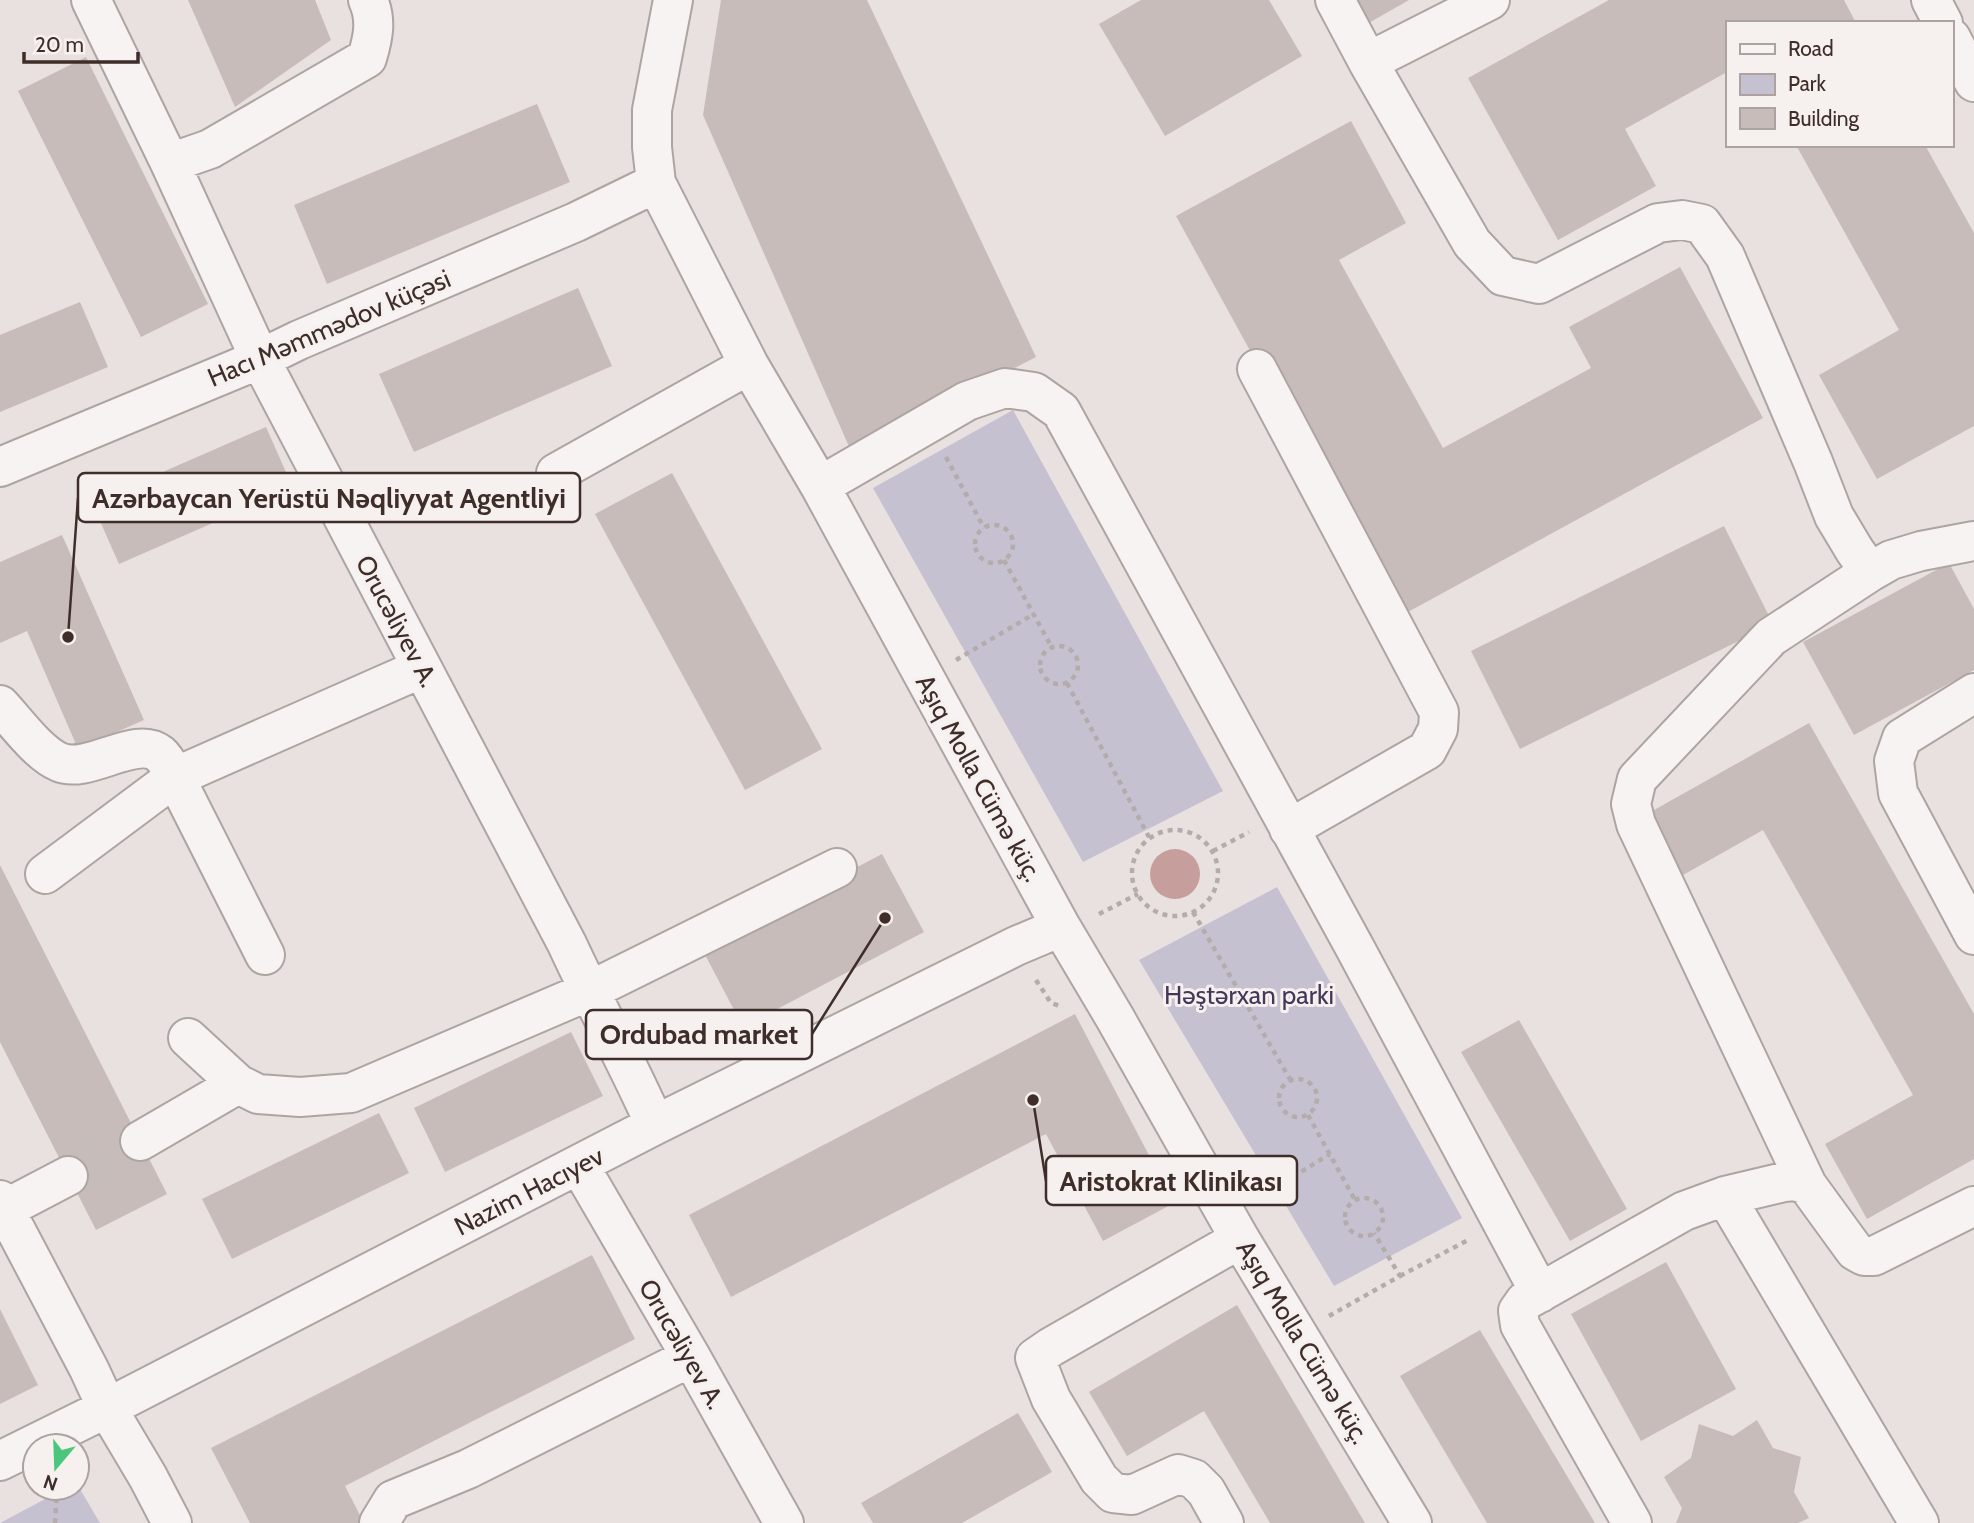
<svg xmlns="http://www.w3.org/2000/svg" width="1974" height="1523" font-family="Cabin,sans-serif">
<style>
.green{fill:#c6c1d1}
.water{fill:#c69f9c}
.building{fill:#c7bcba}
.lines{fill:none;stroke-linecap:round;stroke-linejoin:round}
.minor-tunnel{stroke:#c6bdbb;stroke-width:38;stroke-dasharray:38 19;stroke-linecap:butt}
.minor-casing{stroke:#aea4a1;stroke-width:42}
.path{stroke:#b4acaa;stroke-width:4.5;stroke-dasharray:5 5;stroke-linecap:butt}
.minor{stroke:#f6f3f2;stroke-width:38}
.labels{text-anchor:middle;stroke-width:6;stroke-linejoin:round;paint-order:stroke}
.street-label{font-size:26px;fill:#3e2d29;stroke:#f6f0ef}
.park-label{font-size:26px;fill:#443759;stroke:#f6f0ef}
.leader{fill:none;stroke:#3e2d29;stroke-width:2.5}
.callout-dot{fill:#3e2d29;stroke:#f6f0ef;stroke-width:2.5}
.callout{fill:#f6f0ef;stroke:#3e2d29;stroke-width:2.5}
.callout-label{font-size:28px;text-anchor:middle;font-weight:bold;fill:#3e2d29}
</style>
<rect width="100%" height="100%" fill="#e8e1df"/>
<!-- green -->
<path class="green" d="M1013,410L1223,791L1083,862L873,488Z
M1277,887L1462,1218L1334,1286L1139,960Z
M77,1484L100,1523H0L66,1488H77Z"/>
<!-- water -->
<path class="water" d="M1150 874a25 25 0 1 1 50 0a25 25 0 1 1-50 0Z"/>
<!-- building -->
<path class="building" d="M188,0H315L331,40L235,107Z
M721,0H867L1036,357L851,451L703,115Z
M1141,0H1269L1302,56L1165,136L1099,24Z
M1344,0H1409L1360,28Z
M1609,0H1844L1856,23H1727V72L1625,129L1656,186L1558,240L1468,78Z
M86,57L208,304L141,337L18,91Z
M537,104L570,182L327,284L294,205Z
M1351,121L1406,223L1339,260L1443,448L1591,368L1569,327L1680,267L1763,418L1397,618L1176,216Z
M1796,145H1925L1974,233V426L1877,479L1819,375L1899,330Z
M578,288L612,366L414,452L379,374Z
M80,302L108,367L0,412V335Z
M266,427L293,488L119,564L92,503Z
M672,473L822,749L745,790L595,514Z
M1724,526L1773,624L1520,749L1471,651Z
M62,535L144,720L78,749L27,631L0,643V562Z
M1949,563L1974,609V670L1854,735L1803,642Z
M1809,723L1974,1014V1159L1867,1219L1825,1144L1913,1095L1763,830L1683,875L1647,814Z
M882,854L924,932L743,1027L702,949Z
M0,865L167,1194L96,1230L0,1042Z
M1075,1014L1174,1203L1103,1241L1046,1134L731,1297L689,1215Z
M1519,1020L1627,1209L1570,1241L1461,1052Z
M571,1032L603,1096L445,1172L414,1108Z
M379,1113L409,1173L232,1259L202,1199Z
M592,1255L635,1339L345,1486L364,1523H250L211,1448Z
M1666,1262L1736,1389L1641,1441L1571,1314Z
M1237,1305L1365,1523H1270L1204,1411L1127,1456L1089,1392Z
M0,1309L38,1385L0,1404Z
M1480,1330L1595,1523H1487L1400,1376Z
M1018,1413L1052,1472L962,1523H873L861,1503Z
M1757,1420L1773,1448L1801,1457L1794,1492L1809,1518L1798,1523H1676L1682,1508L1664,1477L1691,1458L1699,1424L1733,1436Z"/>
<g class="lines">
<!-- minor-tunnel -->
<path class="minor-tunnel" d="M68,1176L140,1141"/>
<defs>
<path id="minor" d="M91,0L170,163L260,359L567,944C595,1005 628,1063 655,1125
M673,0L652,110V147L656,183L749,365L820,486L1061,927L1115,1018L1240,1239L1412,1523
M1335,0L1368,62L1472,243L1503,276L1539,284L1658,223L1682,220L1702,224L1725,256L1813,462L1834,516L1855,551L1870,572L1891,560L1921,551L1974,541
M1931,0L1943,23
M1951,38L1974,82
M1368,62L1490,0
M170,163L210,149L367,58C373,38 377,20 368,0
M1257,369L1439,712L1438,729L1427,750L1289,829
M0,467L260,359L299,340L576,222L656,183
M556,473L749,365
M820,486L967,401L1005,388L1034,392L1061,411L1355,948L1540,1293
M1974,693L1902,738L1894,761L1898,793L1974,935
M0,705C16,722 38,753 59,762C88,775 136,734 160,754C166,759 171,770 175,777L45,874
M265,955L175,777L422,668
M188,1038L238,1084L258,1094L300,1097L351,1093L589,991L837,868
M140,1141L238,1084
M579,1165L691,1357L784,1523
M1807,1185L1636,824L1631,804L1637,779L1771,637L1870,572
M0,1200L89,1369L107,1408L148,1477L172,1523
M5,1209L68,1176
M0,1461L107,1408L655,1125L1016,946L1061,927
M379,1523L393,1500L468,1469L691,1357
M1224,1523L1206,1491L1194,1479L1178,1474L1132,1495L1113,1493L1099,1479L1051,1399L1035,1358L1051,1347L1240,1239
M1632,1523L1520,1325L1518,1311L1525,1301L1684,1211L1725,1196
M1919,1523L1725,1196L1784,1182L1795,1181L1807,1185L1855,1251L1864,1256H1874L1974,1206"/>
</defs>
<!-- minor casing -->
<use href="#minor" class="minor-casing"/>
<!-- path -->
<path class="path" d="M946,457L984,528
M975 544a19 19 0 1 1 38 0a19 19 0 1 1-38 0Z
M1004,560L1052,648
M1040 665a19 19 0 1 1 38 0a19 19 0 1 1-38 0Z
M956,660L1034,614
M1067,683L1149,837
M1132 873a43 43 0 1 1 86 0a43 43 0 1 1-86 0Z
M1213,851L1249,832
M1193,912L1291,1081
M1099,914L1138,894
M1036,980L1051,1003L1063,1007
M1279 1098a19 19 0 1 1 38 0a19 19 0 1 1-38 0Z
M1308,1115L1355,1200
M1259,1198L1330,1154
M1345 1217a19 19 0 1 1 38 0a19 19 0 1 1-38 0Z
M1400,1276L1470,1239
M1329,1316L1400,1276L1374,1233
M55,1523L57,1488"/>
<!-- minor -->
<use href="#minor" class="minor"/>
</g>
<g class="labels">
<!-- street labels -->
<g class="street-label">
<text transform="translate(329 328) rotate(-23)" y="9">Hacı Məmmədov küçəsi</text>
<text transform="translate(397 621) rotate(62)" y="9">Orucəliyev A.</text>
<text transform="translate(979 778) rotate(61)" y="9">Aşıq Molla Cümə küç.</text>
<text transform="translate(529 1191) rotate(-27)" y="9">Nazim Hacıyev</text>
<text transform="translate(1303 1342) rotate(59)" y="9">Aşıq Molla Cümə küç.</text>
<text transform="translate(682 1344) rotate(60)" y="9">Orucəliyev A.</text>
</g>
<!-- park labels -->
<g class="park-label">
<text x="1249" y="1004">Həştərxan parki</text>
</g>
</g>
<!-- callouts -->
<path class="leader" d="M68 637L78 498M885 918L812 1034M1033 1100L1046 1181"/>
<g class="callout-dot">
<circle cx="68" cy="637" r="7"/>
<circle cx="885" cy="918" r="7"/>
<circle cx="1033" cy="1100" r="7"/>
</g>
<g class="callout">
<rect x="78" y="473" width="502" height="49" rx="7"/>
<rect x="586" y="1010" width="226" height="49" rx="7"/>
<rect x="1046" y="1156" width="251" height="49" rx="7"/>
</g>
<g class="callout-label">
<text x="329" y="508">Azərbaycan Yerüstü Nəqliyyat Agentliyi</text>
<text x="699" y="1044">Ordubad market</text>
<text x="1171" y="1191">Aristokrat Klinikası</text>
</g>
<!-- legend -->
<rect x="1726" y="21" width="228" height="126" fill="#f6f0ef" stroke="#aca2a0" stroke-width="2"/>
<rect x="1740" y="44" width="35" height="10" fill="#f6f3f2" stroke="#aca2a0" stroke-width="2"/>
<text x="1788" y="56" font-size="21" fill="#3e2d29">Road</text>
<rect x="1740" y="74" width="35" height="21" fill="#c6c1d1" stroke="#aca2a0" stroke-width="2"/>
<text x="1788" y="91" font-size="21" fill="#3e2d29">Park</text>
<rect x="1740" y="108" width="35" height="21" fill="#c7bcba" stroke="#aca2a0" stroke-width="2"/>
<text x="1788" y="126" font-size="21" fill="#3e2d29">Building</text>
<!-- north arrow -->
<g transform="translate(56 1467) rotate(199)"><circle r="33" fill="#f6f0ef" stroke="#aca2a0" stroke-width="2"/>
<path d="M0-5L12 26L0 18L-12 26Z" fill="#4ac77d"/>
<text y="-10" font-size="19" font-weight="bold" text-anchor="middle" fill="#3e2d29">N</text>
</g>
<!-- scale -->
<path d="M24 52v10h114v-10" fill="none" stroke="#3e2d29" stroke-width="3.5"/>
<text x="35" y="52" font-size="21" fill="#3e2d29" stroke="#f6f0ef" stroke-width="5" paint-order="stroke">20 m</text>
</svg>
